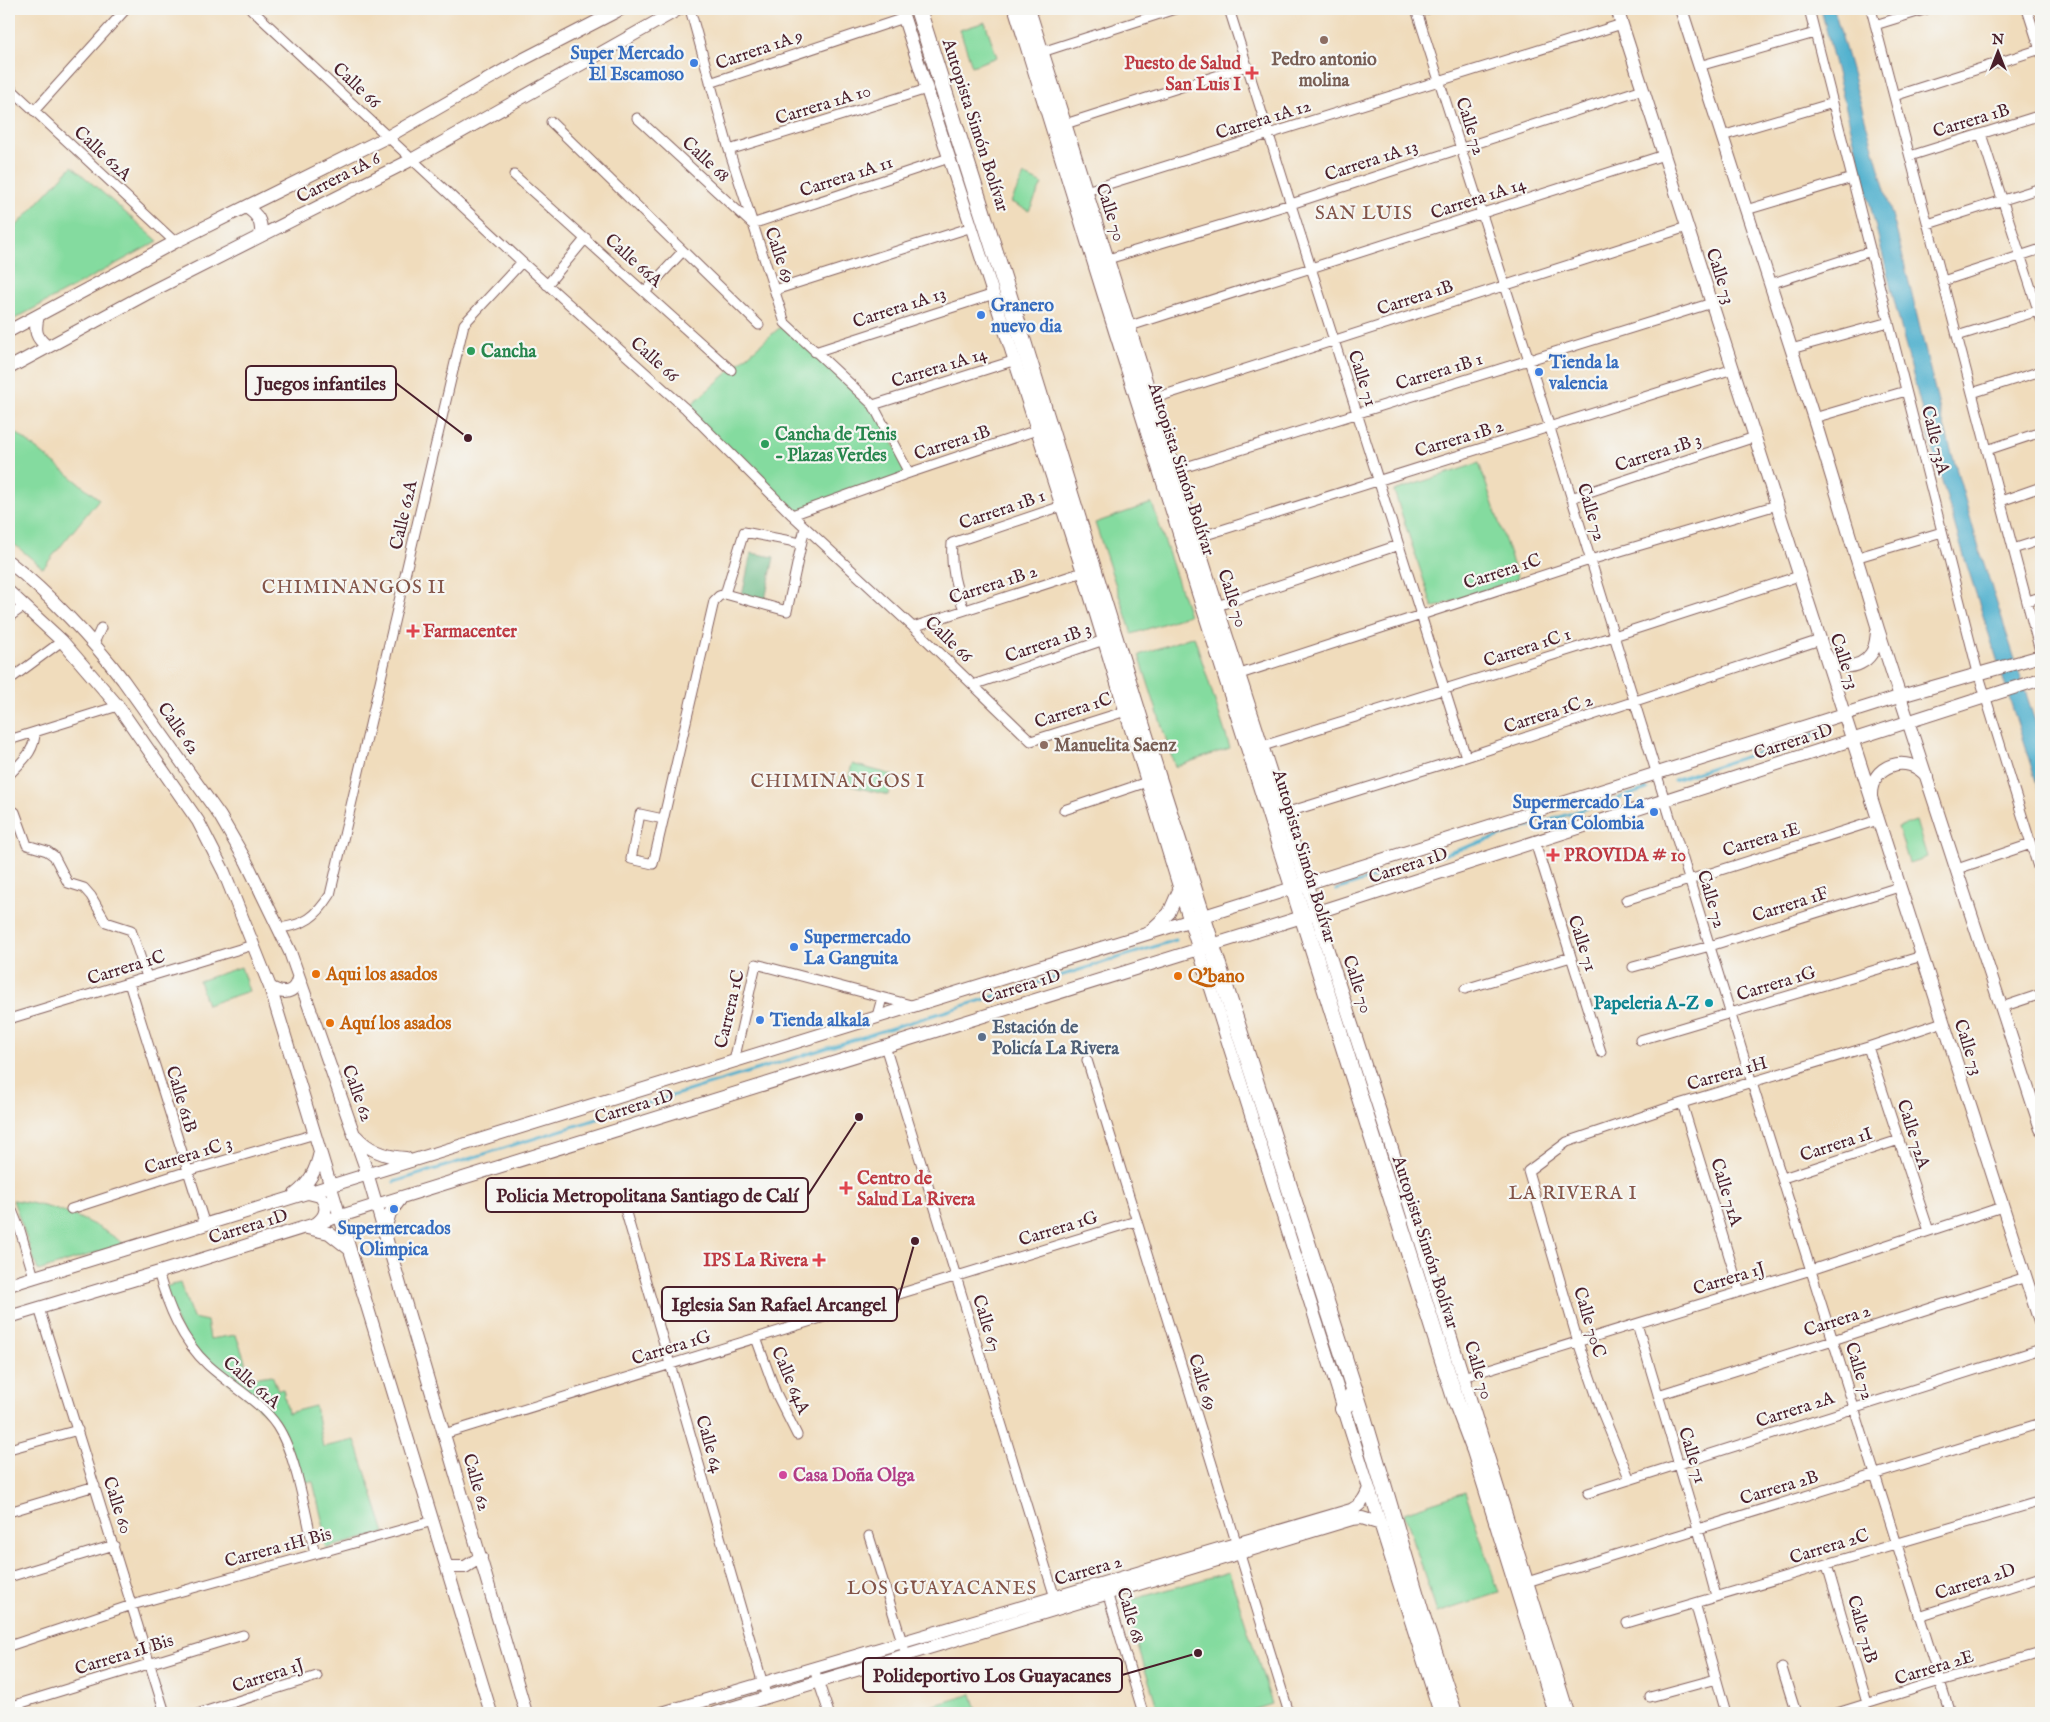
<svg xmlns="http://www.w3.org/2000/svg" width="2050" height="1722" font-family="'IM FELL English',serif">
<style>
.green{fill:#84db9f;stroke:#677d65}
.forest{fill:#6bbb86;stroke:#5a6d58}
.water{fill:#4fb0ce;stroke:#4c687c}
.lines{fill:none;stroke-linecap:round;stroke-linejoin:round}
.stream{stroke:#4fb0ce;stroke-width:3}
.street-casing{stroke:#84615e;stroke-width:11}
.secondary-casing{stroke:#84615e;stroke-width:14}
.highway-casing{stroke:#84615e;stroke-width:18}
.street{stroke:#fff;stroke-width:9}
.secondary{stroke:#fff;stroke-width:12}
.highway{stroke:#fff;stroke-width:16}
.education-dot{fill:#8d6e63;stroke:#f6f6f2;stroke-width:2}
.shop-dot{fill:#3f7fe0;stroke:#f6f6f2;stroke-width:2}
.health-dot{fill:#e0444e;stroke:#f6f6f2;stroke-width:2}
.leisure-dot{fill:#2e9e5b;stroke:#f6f6f2;stroke-width:2}
.food-dot{fill:#e8710a;stroke:#f6f6f2;stroke-width:2}
.culture-dot{fill:#0f9aa8;stroke:#f6f6f2;stroke-width:2}
.service-dot{fill:#5c6f8a;stroke:#f6f6f2;stroke-width:2}
.hotel-dot{fill:#d1479c;stroke:#f6f6f2;stroke-width:2}
.labels{text-anchor:middle;stroke-width:4.5;stroke-linejoin:round;paint-order:stroke}
.street-label{font-size:18px;fill:#4a1f2b;stroke:#f6f6f2}
.shop-label{font-size:18px;font-weight:bold;fill:#366cbe;stroke:#f6f6f2;text-anchor:start}
.education-label{font-size:18px;font-weight:bold;fill:#785e54;stroke:#f6f6f2}
.health-label{font-size:18px;font-weight:bold;fill:#be3a42;stroke:#f6f6f2;text-anchor:start}
.leisure-label{font-size:18px;font-weight:bold;fill:#27864d;stroke:#f6f6f2;text-anchor:start}
.food-label{font-size:18px;font-weight:bold;fill:#c56008;stroke:#f6f6f2;text-anchor:start}
.culture-label{font-size:18px;font-weight:bold;fill:#0d838f;stroke:#f6f6f2;text-anchor:end}
.service-label{font-size:18px;font-weight:bold;fill:#4e5e75;stroke:#f6f6f2;text-anchor:start}
.hotel-label{font-size:18px;font-weight:bold;fill:#b23c85;stroke:#f6f6f2;text-anchor:start}
.neighbourhood-label{font-size:19px;letter-spacing:1px;fill:#835448;stroke:#f6f6f2}
.leader{fill:none;stroke:#4a1f2b;stroke-width:2}
.callout-dot{fill:#4a1f2b;stroke:#f6f6f2;stroke-width:2}
.callout{fill:#f6f6f2;stroke:#4a1f2b;stroke-width:2}
.callout-label{font-size:19px;text-anchor:middle;font-weight:bold;fill:#4a1f2b}
</style>
<rect width="100%" height="100%" fill="#f6f6f2"/>
<filter id="ink" filterUnits="userSpaceOnUse"><feTurbulence type="fractalNoise" baseFrequency=".02" numOctaves="2"/><feDisplacementMap in="SourceGraphic" scale="10" xChannelSelector="R" yChannelSelector="G"/><feConvolveMatrix kernelMatrix="1 2 1 2 8 2 1 2 1" color-interpolation-filters="sRGB"/></filter>
<filter id="wash" filterUnits="userSpaceOnUse"><feTurbulence type="fractalNoise" baseFrequency=".0096" numOctaves="4" result="noise"/><feDisplacementMap in="SourceGraphic" scale="20" xChannelSelector="R" yChannelSelector="G"/><feGaussianBlur stdDeviation="1.12" result="paint"/><feColorMatrix in="noise" values="0 0 0 0 0 0 0 0 0 0 0 0 0 0 0 0 0 1.4 0 .05"/><feComposite in="paint" operator="in"/></filter>
<g filter="url(#wash)">
<rect width="100%" height="100%" fill="#f0dcbc"/>
<!-- green -->
<path class="green" d="M985,22L997,57L972,66L960,30Z
M72,166L158,241L9,322V234Z
M1024,175L1042,184L1029,211L1011,202Z
M785,323L873,405L909,473L792,515L686,409Z
M9,427L99,499L43,568L9,540Z
M1479,463L1518,579L1433,608L1394,491Z
M1152,503L1189,615L1132,634L1095,523Z
M1194,636L1230,748L1175,767L1139,655Z
M852,764L893,775L888,795L847,785Z
M1916,821L1927,857L1909,863L1898,827Z
M241,967L249,991L207,1005L199,981Z
M13,1200C54,1206 91,1219 124,1244L38,1271Z
M180,1283L193,1318L207,1321L210,1339L236,1335L251,1378L272,1375L278,1390L283,1389L288,1413L315,1406L323,1447L355,1440L385,1533L327,1548L319,1537L325,1532L313,1482L297,1481L272,1419L207,1365L179,1328L164,1287Z
M1465,1492L1499,1593L1437,1613L1404,1512Z
M1229,1572L1272,1704L1244,1713H1159L1124,1602Z
M972,1694L978,1713H919L918,1710Z"/>
<!-- forest -->
<path class="forest" d="M751,553L774,557L765,600L742,596Z"/>
<!-- water -->
<path class="water" d="M1821,9H1834L1896,229L1941,415L1978,545L2041,740V797L1962,550L1924,419Z"/>
<g class="lines">
<!-- stream -->
<path class="stream" d="M1674,780L1824,731
M1544,822L1647,789
M1439,856L1531,826
M1336,890L1412,865
M394,1182L1176,940"/>
</g>
</g>
<g filter="url(#ink)">
<g class="lines">
<defs>
<path id="street" d="M251,9L522,262L686,409L792,515L913,627L1031,741L1126,711
M690,9L729,150L785,323L873,405L909,473
M1229,9L1466,757
M1416,9L1529,360L1752,1083L1950,1713
M1809,9L1977,669L2041,877
M1871,9L2041,655
M2027,9L2041,53
M1417,12L1428,9
M1875,25L1927,9
M1042,52L1175,9
M1699,66L1815,33
M710,83L904,18
M9,87L175,242
M1894,96L2041,49
M34,111L126,9
M637,118L752,224L949,158
M551,122L759,325
M1062,125L1247,66
M1981,134L2041,319
M1722,136L1833,103
M729,150L927,89
M1910,156L2041,115
M514,175L731,370
M1086,191L1622,24
M1746,210L1852,178
M1928,224L2041,188
M1108,259L1291,204L1643,89
M1943,281L2041,249
M1770,284L1871,251
M547,285L586,238
M775,290L972,227
M645,292L683,251
M1130,326L1664,155
M1957,336L2041,310
M1791,349L1889,322
M815,352L994,294
M1972,393L2041,371
M1152,399L1687,227
M873,405L1016,360
M1814,418L1906,391
M1987,450L2041,432
M1176,470L1712,303
M1571,498L1755,437
M2001,501L2041,487
M792,515L909,473L1037,430
M1196,538L1733,369
M2013,549L2041,540
M1855,558L1942,532
M725,594L744,532L801,543
M2027,601L2041,597
M1217,606L1399,545
M964,610C956,587 950,568 952,543L1062,506
M9,617L24,606
M913,627L1083,572
M93,645L101,628
M1240,674L1590,560L1777,505
M9,680L62,641
M973,685L1104,640
M9,740L118,706
M1263,746L1614,636L1799,576
M9,775C22,761 35,752 35,732
M1064,810L1147,782
M15,812L27,845L47,851L54,856L68,883L84,888L91,896L106,922L131,930L147,977
M1285,813L1466,757L1820,640
M663,819L640,814L631,859L653,864L714,601L719,596L725,594L787,611L805,527
M1535,842L1601,1052
M1957,869L2031,844
M1626,900L1878,820
M279,928C305,925 316,917 330,895L464,324L522,262
M1633,967L1710,946L1899,887
M129,983L205,1225
M1465,989L1571,957
M2002,1007L2041,994
M877,1016L882,998
M9,1019L253,945
M1640,1040L1922,956
M885,1046L1056,1601
M1868,1047L1929,1231
M1087,1060L1289,1713
M734,1061L756,964L911,1005
M1682,1103L1740,1292
M1783,1178L1899,1140
M622,1199L767,1698
M9,1203L20,1230L34,1277
M71,1209L188,1171L315,1134
M158,1272C168,1306 181,1340 208,1365C231,1386 259,1400 277,1426C297,1456 306,1517 315,1554
M39,1308L165,1713
M1637,1324L1698,1529L1716,1596
M756,1338L776,1393L797,1435
M1463,1377L1811,1270L2002,1207
M1658,1395L1833,1340L2026,1277
M444,1434L1136,1221
M9,1449L78,1430
M1630,1480L1602,1412L1578,1342L1528,1171L1567,1142L1682,1103L1868,1047L1943,1022
M1588,1493L2041,1349
M9,1512L95,1486
M869,1536L904,1648
M1827,1565L1867,1703
M9,1577L114,1545
M1527,1582L2041,1423
M1106,1589L1143,1713
M1695,1603L1726,1713
M1919,1616L2041,1577
M1627,1623L2041,1501
M9,1646L132,1605L433,1521
M1782,1668L1796,1713
M814,1669L829,1713
M1650,1697L1716,1679
M15,1705L243,1635
M200,1713L317,1676
M1837,1713L1940,1681L2041,1653"/>
<path id="secondary" d="M901,9L1083,572L1185,906L1440,1713
M1029,9L1217,606L1394,1155L1568,1713
M1617,9L2041,1325
M1681,9L1816,425L1878,629L2041,1129
M246,207C258,215 262,221 261,236
M38,316C34,331 36,338 48,347
M9,331L175,242L389,136L520,61L621,9
M9,368L146,294L413,159L679,9
M9,562C49,594 92,639 123,680L220,816L246,861L290,952L365,1166L526,1713
M9,592L62,641L118,706L198,821L224,872L270,987L491,1713
M1825,653C1833,671 1860,670 1871,654C1876,647 1876,640 1877,632
M1871,796C1870,765 1908,752 1927,777
M1151,930L1169,913L1180,888
M270,987C283,995 295,994 298,978
M356,1136C369,1151 386,1157 406,1158
M308,1193L320,1196C328,1206 327,1215 317,1223
M294,1195C309,1184 316,1171 320,1152
M307,1228L329,1233L348,1248
M384,1232L390,1213L402,1197
M9,1285L1182,923L1908,694L2041,656
M9,1317L196,1261L1302,917L2041,679
M447,1567H465L481,1557
M662,1713L1351,1510C1361,1505 1365,1499 1369,1488
M715,1713L1352,1519L1362,1518L1381,1524"/>
<path id="highway" d="M918,9L1007,290L1158,778L1364,1420L1422,1616L1454,1713
M1017,9L1117,331L1456,1401L1475,1451L1557,1713
M1343,1409L1355,1390"/>
</defs>
<!-- street casing -->
<use href="#street" class="street-casing"/>
<!-- secondary casing -->
<use href="#secondary" class="secondary-casing"/>
<!-- highway casing -->
<use href="#highway" class="highway-casing"/>
<!-- street -->
<use href="#street" class="street"/>
<!-- secondary -->
<use href="#secondary" class="secondary"/>
<!-- highway -->
<use href="#highway" class="highway"/>
</g>
</g>
<!-- markers -->
<g class="education-dot">
<circle cx="1324" cy="40" r="5"/>
<circle cx="1044" cy="745" r="5"/>
</g>
<g class="shop-dot">
<circle cx="694" cy="63" r="5"/>
<circle cx="981" cy="315" r="5"/>
<circle cx="1539" cy="372" r="5"/>
<circle cx="1654" cy="812" r="5"/>
<circle cx="794" cy="947" r="5"/>
<circle cx="760" cy="1020" r="5"/>
<circle cx="394" cy="1209" r="5"/>
</g>
<g class="health-dot">
<path d="M1249.5 65.5h5v5h5v5h-5v5h-5v-5h-5v-5h5z"/>
<path d="M410.5 623.5h5v5h5v5h-5v5h-5v-5h-5v-5h5z"/>
<path d="M1550.5 847.5h5v5h5v5h-5v5h-5v-5h-5v-5h5z"/>
<path d="M843.5 1180.5h5v5h5v5h-5v5h-5v-5h-5v-5h5z"/>
<path d="M816.5 1252.5h5v5h5v5h-5v5h-5v-5h-5v-5h5z"/>
</g>
<g class="leisure-dot">
<circle cx="471" cy="351" r="5"/>
<circle cx="765" cy="444" r="5"/>
</g>
<g class="food-dot">
<circle cx="316" cy="974" r="5"/>
<circle cx="1178" cy="976" r="5"/>
<circle cx="330" cy="1023" r="5"/>
</g>
<circle class="culture-dot" cx="1709" cy="1003" r="5"/>
<circle class="service-dot" cx="982" cy="1037" r="5"/>
<circle class="hotel-dot" cx="783" cy="1475" r="5"/>
<g class="labels">
<!-- street labels -->
<g class="street-label">
<text transform="translate(759 49) rotate(-19)" y="6">Carrera 1A 9</text>
<text transform="translate(357 85) rotate(43)" y="6">Calle 66</text>
<text transform="translate(823 104) rotate(-17)" y="6">Carrera 1A 10</text>
<text transform="translate(1263 119) rotate(-17)" y="6">Carrera 1A 12</text>
<text transform="translate(1971 120) rotate(-17)" y="6">Carrera 1B</text>
<text transform="translate(976 125) rotate(72)" y="6">Autopista Simón Bolívar</text>
<text transform="translate(1471 126) rotate(72)" y="6">Calle 72</text>
<text transform="translate(103 153) rotate(43)" y="6">Calle 62A</text>
<text transform="translate(706 159) rotate(43)" y="6">Calle 68</text>
<text transform="translate(1371 160) rotate(-18)" y="6">Carrera 1A 13</text>
<text transform="translate(846 176) rotate(-18)" y="6">Carrera 1A 11</text>
<text transform="translate(338 177) rotate(-27)" y="6">Carrera 1A 6</text>
<text transform="translate(1478 198) rotate(-18)" y="6">Carrera 1A 14</text>
<text transform="translate(1111 212) rotate(72)" y="6">Calle 70</text>
<text transform="translate(780 255) rotate(71)" y="6">Calle 69</text>
<text transform="translate(634 260) rotate(42)" y="6">Calle 66A</text>
<text transform="translate(1721 276) rotate(72)" y="6">Calle 73</text>
<text transform="translate(1415 297) rotate(-18)" y="6">Carrera 1B</text>
<text transform="translate(899 307) rotate(-18)" y="6">Carrera 1A 13</text>
<text transform="translate(655 359) rotate(42)" y="6">Calle 66</text>
<text transform="translate(939 367) rotate(-17)" y="6">Carrera 1A 14</text>
<text transform="translate(1439 371) rotate(-17)" y="6">Carrera 1B 1</text>
<text transform="translate(1363 378) rotate(72)" y="6">Calle 71</text>
<text transform="translate(1459 438) rotate(-17)" y="6">Carrera 1B 2</text>
<text transform="translate(1936 440) rotate(76)" y="6">Calle 73A</text>
<text transform="translate(952 442) rotate(-18)" y="6">Carrera 1B</text>
<text transform="translate(1658 452) rotate(-18)" y="6">Carrera 1B 3</text>
<text transform="translate(1182 469) rotate(72)" y="6">Autopista Simón Bolívar</text>
<text transform="translate(1002 509) rotate(-19)" y="6">Carrera 1B 1</text>
<text transform="translate(1592 512) rotate(73)" y="6">Calle 72</text>
<text transform="translate(403 515) rotate(-77)" y="6">Calle 62A</text>
<text transform="translate(1502 571) rotate(-18)" y="6">Carrera 1C</text>
<text transform="translate(993 584) rotate(-18)" y="6">Carrera 1B 2</text>
<text transform="translate(1233 598) rotate(72)" y="6">Calle 70</text>
<text transform="translate(949 639) rotate(44)" y="6">Calle 66</text>
<text transform="translate(1048 642) rotate(-19)" y="6">Carrera 1B 3</text>
<text transform="translate(1527 647) rotate(-18)" y="6">Carrera 1C 1</text>
<text transform="translate(1845 661) rotate(72)" y="6">Calle 73</text>
<text transform="translate(1073 710) rotate(-18)" y="6">Carrera 1C</text>
<text transform="translate(1548 713) rotate(-18)" y="6">Carrera 1C 2</text>
<text transform="translate(179 728) rotate(55)" y="6">Calle 62</text>
<text transform="translate(1793 741) rotate(-18)" y="6">Carrera 1D</text>
<text transform="translate(1761 839) rotate(-17)" y="6">Carrera 1E</text>
<text transform="translate(1305 856) rotate(73)" y="6">Autopista Simón Bolívar</text>
<text transform="translate(1408 865) rotate(-18)" y="6">Carrera 1D</text>
<text transform="translate(1712 899) rotate(73)" y="6">Calle 72</text>
<text transform="translate(1790 904) rotate(-18)" y="6">Carrera 1F</text>
<text transform="translate(1583 943) rotate(72)" y="6">Calle 71</text>
<text transform="translate(126 967) rotate(-17)" y="6">Carrera 1C</text>
<text transform="translate(1776 983) rotate(-17)" y="6">Carrera 1G</text>
<text transform="translate(1358 984) rotate(72)" y="6">Calle 70</text>
<text transform="translate(1021 986) rotate(-17)" y="6">Carrera 1D</text>
<text transform="translate(729 1009) rotate(-77)" y="6">Carrera 1C</text>
<text transform="translate(1969 1047) rotate(72)" y="6">Calle 73</text>
<text transform="translate(1727 1073) rotate(-16)" y="6">Carrera 1H</text>
<text transform="translate(358 1093) rotate(70)" y="6">Calle 62</text>
<text transform="translate(182 1099) rotate(73)" y="6">Calle 61B</text>
<text transform="translate(634 1106) rotate(-17)" y="6">Carrera 1D</text>
<text transform="translate(1914 1134) rotate(72)" y="6">Calle 72A</text>
<text transform="translate(1836 1144) rotate(-18)" y="6">Carrera 1I</text>
<text transform="translate(188 1155) rotate(-17)" y="6">Carrera 1C 3</text>
<text transform="translate(1727 1192) rotate(73)" y="6">Calle 71A</text>
<text transform="translate(248 1226) rotate(-17)" y="6">Carrera 1D</text>
<text transform="translate(1058 1228) rotate(-17)" y="6">Carrera 1G</text>
<text transform="translate(1426 1242) rotate(72)" y="6">Autopista Simón Bolívar</text>
<text transform="translate(1729 1278) rotate(-17)" y="6">Carrera 1J</text>
<text transform="translate(1837 1320) rotate(-18)" y="6">Carrera 2</text>
<text transform="translate(1590 1322) rotate(73)" y="6">Calle 70C</text>
<text transform="translate(987 1323) rotate(73)" y="6">Calle 67</text>
<text transform="translate(671 1347) rotate(-17)" y="6">Carrera 1G</text>
<text transform="translate(1479 1370) rotate(73)" y="6">Calle 70</text>
<text transform="translate(1860 1371) rotate(73)" y="6">Calle 72</text>
<text transform="translate(791 1380) rotate(67)" y="6">Calle 64A</text>
<text transform="translate(252 1382) rotate(41)" y="6">Calle 61A</text>
<text transform="translate(1203 1382) rotate(73)" y="6">Calle 69</text>
<text transform="translate(1795 1409) rotate(-18)" y="6">Carrera 2A</text>
<text transform="translate(710 1444) rotate(74)" y="6">Calle 64</text>
<text transform="translate(1693 1455) rotate(73)" y="6">Calle 71</text>
<text transform="translate(477 1482) rotate(74)" y="6">Calle 62</text>
<text transform="translate(1779 1487) rotate(-17)" y="6">Carrera 2B</text>
<text transform="translate(118 1505) rotate(72)" y="6">Calle 60</text>
<text transform="translate(1829 1546) rotate(-17)" y="6">Carrera 2C</text>
<text transform="translate(278 1547) rotate(-15)" y="6">Carrera 1H Bis</text>
<text transform="translate(1088 1570) rotate(-16)" y="6">Carrera 2</text>
<text transform="translate(1975 1581) rotate(-18)" y="6">Carrera 2D</text>
<text transform="translate(1131 1615) rotate(73)" y="6">Calle 68</text>
<text transform="translate(1863 1629) rotate(74)" y="6">Calle 71B</text>
<text transform="translate(124 1654) rotate(-17)" y="6">Carrera 1I Bis</text>
<text transform="translate(1934 1667) rotate(-17)" y="6">Carrera 2E</text>
<text transform="translate(268 1675) rotate(-18)" y="6">Carrera 1J</text>
</g>
<!-- shop labels -->
<g class="shop-label">
<text x="684" y="59" text-anchor="end">Super Mercado<tspan x="684" dy="21">El Escamoso</tspan></text>
<text x="991" y="311">Granero<tspan x="991" dy="21">nuevo dia</tspan></text>
<text x="1549" y="368">Tienda la<tspan x="1549" dy="21">valencia</tspan></text>
<text x="1644" y="808" text-anchor="end">Supermercado La<tspan x="1644" dy="21">Gran Colombia</tspan></text>
<text x="804" y="943">Supermercado<tspan x="804" dy="21">La Ganguita</tspan></text>
<text x="770" y="1026">Tienda alkala</text>
<text x="394" y="1234" text-anchor="middle">Supermercados<tspan x="394" dy="21">Olimpica</tspan></text>
</g>
<!-- education labels -->
<g class="education-label">
<text x="1324" y="65">Pedro antonio<tspan x="1324" dy="21">molina</tspan></text>
<text x="1054" y="751" text-anchor="start">Manuelita Saenz</text>
</g>
<!-- health labels -->
<g class="health-label">
<text x="1241" y="69" text-anchor="end">Puesto de Salud<tspan x="1241" dy="21">San Luis I</tspan></text>
<text x="423" y="637">Farmacenter</text>
<text x="1564" y="861">PROVIDA # 10</text>
<text x="857" y="1184">Centro de<tspan x="857" dy="21">Salud La Rivera</tspan></text>
<text x="808" y="1266" text-anchor="end">IPS La Rivera</text>
</g>
<!-- leisure labels -->
<g class="leisure-label">
<text x="481" y="357">Cancha</text>
<text x="775" y="440">Cancha de Tenis<tspan x="775" dy="21">- Plazas Verdes</tspan></text>
</g>
<!-- food labels -->
<g class="food-label">
<text x="326" y="980">Aqui los asados</text>
<text x="1188" y="982">Q'bano</text>
<text x="340" y="1029">Aquí los asados</text>
</g>
<!-- culture labels -->
<g class="culture-label">
<text x="1699" y="1009">Papeleria A-Z</text>
</g>
<!-- service labels -->
<g class="service-label">
<text x="992" y="1033">Estación de<tspan x="992" dy="21">Policía La Rivera</tspan></text>
</g>
<!-- hotel labels -->
<g class="hotel-label">
<text x="793" y="1481">Casa Doña Olga</text>
</g>
<!-- neighbourhood labels -->
<g class="neighbourhood-label">
<text x="1364" y="219">SAN LUIS</text>
<text x="354" y="593">CHIMINANGOS II</text>
<text x="838" y="787">CHIMINANGOS I</text>
<text x="1573" y="1199">LA RIVERA I</text>
<text x="942" y="1594">LOS GUAYACANES</text>
</g>
</g>
<!-- callouts -->
<path class="leader" d="M468 438L396 383M859 1117L808 1195M915 1241L897 1304M1198 1653L1122 1675"/>
<g class="callout-dot">
<circle cx="468" cy="438" r="5"/>
<circle cx="859" cy="1117" r="5"/>
<circle cx="915" cy="1241" r="5"/>
<circle cx="1198" cy="1653" r="5"/>
</g>
<g class="callout">
<rect x="246" y="366" width="150" height="34" rx="5"/>
<rect x="486" y="1178" width="322" height="34" rx="5"/>
<rect x="662" y="1287" width="235" height="34" rx="5"/>
<rect x="863" y="1658" width="259" height="34" rx="5"/>
</g>
<g class="callout-label">
<text x="321" y="390">Juegos infantiles</text>
<text x="647" y="1202">Policia Metropolitana Santiago de Calí</text>
<text x="779" y="1311">Iglesia San Rafael Arcangel</text>
<text x="992" y="1682">Polideportivo Los Guayacanes</text>
</g>
<!-- margin -->
<rect width="2050" height="1722" fill="none" stroke="#f6f6f2" stroke-width="30"/>
<!-- north arrow -->
<g transform="translate(1998 52)" stroke="#f6f6f2" stroke-width="4" paint-order="stroke">
<path d="M0-4L9 19L0 12L-9 19Z" fill="#4a1f2b"/>
<text y="-8" font-size="14" font-weight="bold" text-anchor="middle" fill="#4a1f2b">N</text>
</g>
</svg>
